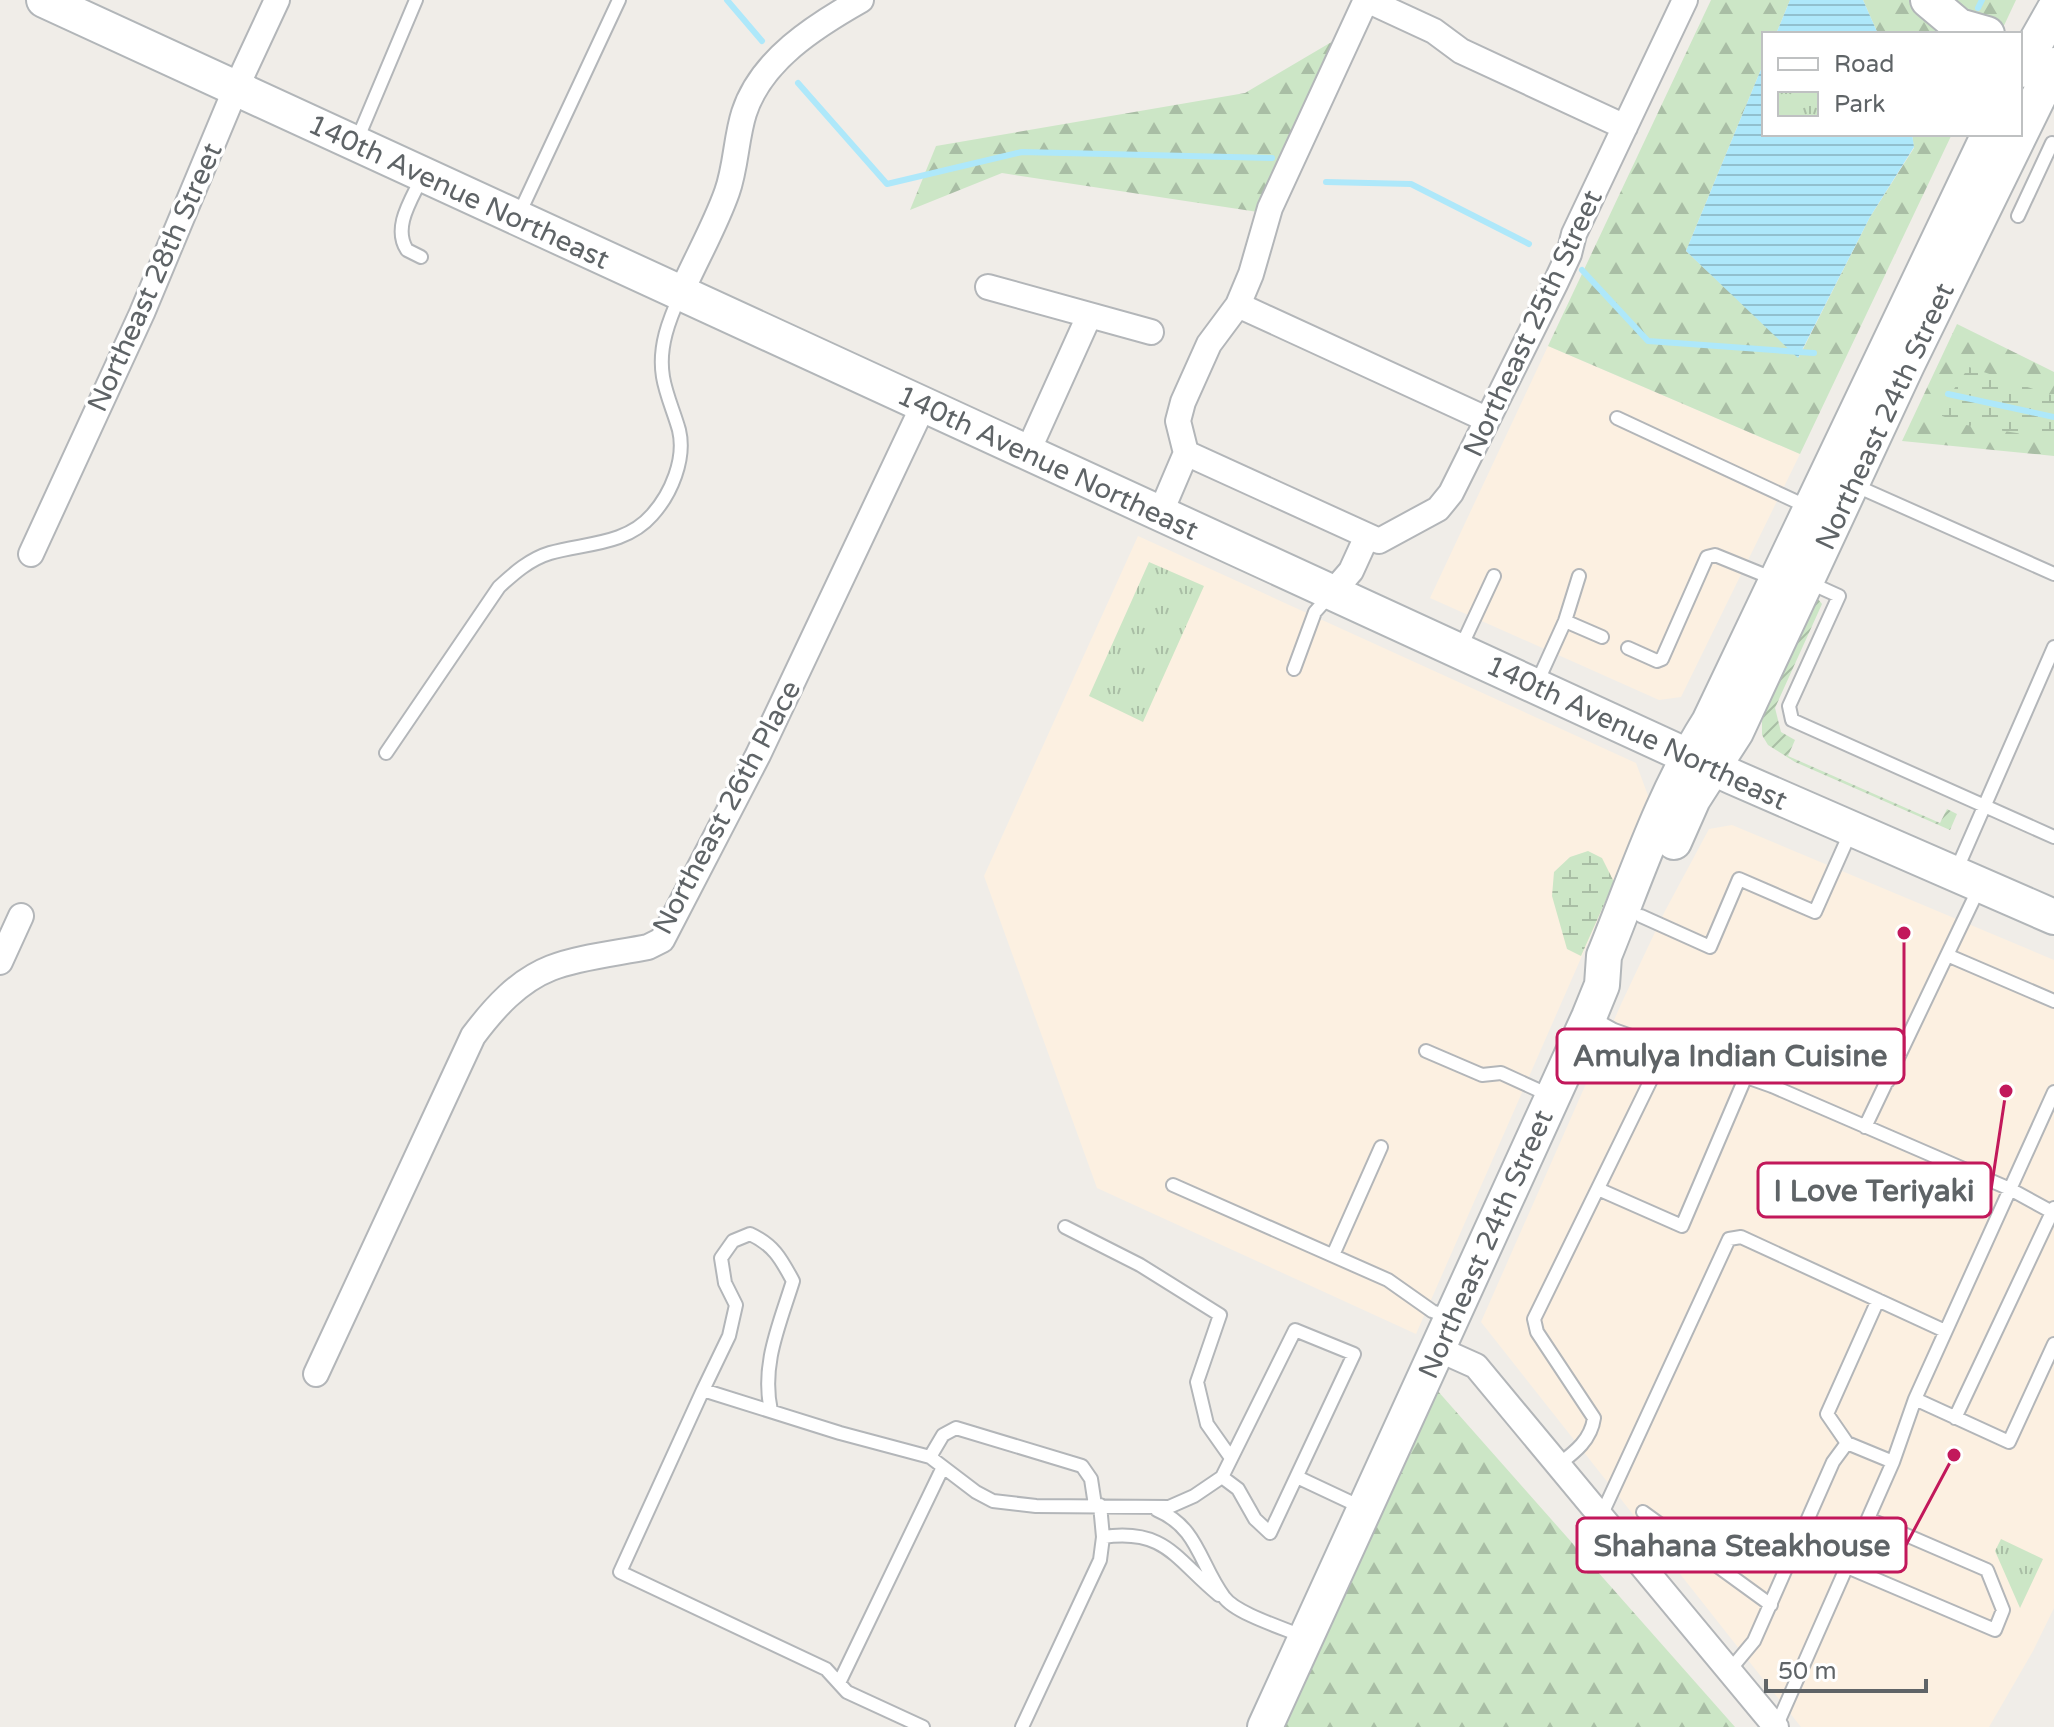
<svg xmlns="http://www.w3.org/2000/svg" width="2054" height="1727" font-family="'Varela Round',sans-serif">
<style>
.commercial{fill:#fcf0e1}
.forest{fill:url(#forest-firs)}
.wetland{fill:url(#wetland-marsh)}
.park{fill:url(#park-tufts)}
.garden{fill:url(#garden-furrows)}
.water{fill:url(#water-rules)}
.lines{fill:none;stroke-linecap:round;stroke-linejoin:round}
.stream{stroke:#aee8fa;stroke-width:6}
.lane-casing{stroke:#b3b6b9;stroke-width:16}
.street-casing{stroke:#b3b6b9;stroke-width:28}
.secondary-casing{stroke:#b2b6b9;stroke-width:38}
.lane{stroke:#fff;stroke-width:12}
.street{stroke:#fff;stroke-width:24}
.secondary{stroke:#fff;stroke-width:34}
.labels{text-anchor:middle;stroke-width:7;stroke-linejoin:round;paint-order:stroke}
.street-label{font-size:28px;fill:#5f6467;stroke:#fff}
.leader{fill:none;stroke:#c2185b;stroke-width:3}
.callout-dot{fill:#c2185b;stroke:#fff;stroke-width:3}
.callout{fill:#fff;stroke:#c2185b;stroke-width:3}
.callout-label{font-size:30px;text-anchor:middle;font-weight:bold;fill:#5f6467}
</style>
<defs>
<pattern id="forest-firs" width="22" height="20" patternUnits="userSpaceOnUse" patternTransform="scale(2)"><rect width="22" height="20" fill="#cce6c6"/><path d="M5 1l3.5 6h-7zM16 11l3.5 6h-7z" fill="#a9bea5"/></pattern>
<pattern id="wetland-marsh" width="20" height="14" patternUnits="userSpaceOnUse" patternTransform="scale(2)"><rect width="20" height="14" fill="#cce6c6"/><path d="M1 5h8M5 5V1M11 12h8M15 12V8" fill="none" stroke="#a9bea5"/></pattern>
<pattern id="park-tufts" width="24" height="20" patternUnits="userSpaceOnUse" patternTransform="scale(2)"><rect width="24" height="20" fill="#cce6c6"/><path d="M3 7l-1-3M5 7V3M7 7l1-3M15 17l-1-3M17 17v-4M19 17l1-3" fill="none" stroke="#a9bea5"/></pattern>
<pattern id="garden-furrows" width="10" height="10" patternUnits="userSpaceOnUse" patternTransform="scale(2)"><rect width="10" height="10" fill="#cce6c6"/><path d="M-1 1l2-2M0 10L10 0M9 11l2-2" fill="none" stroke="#a9bea5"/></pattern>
<pattern id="water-rules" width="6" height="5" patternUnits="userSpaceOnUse" patternTransform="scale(2)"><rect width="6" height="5" fill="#aee8fa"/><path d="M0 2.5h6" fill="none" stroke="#91c0ce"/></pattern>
</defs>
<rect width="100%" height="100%" fill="#f0ede8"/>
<!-- commercial -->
<path class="commercial" d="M1548,346L1800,454L1681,697L1659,700L1430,598Z
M1138,536L1636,763L1650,801L1416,1334L1097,1188L984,876Z
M1732,825L2054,960V1608L2033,1651L1989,1727H1801L1481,1322L1622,1002L1665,911L1709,829Z"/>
<!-- forest -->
<path class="forest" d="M1711,0H1790L1776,34H1764V62L1686,251L1799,357L1870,217L1914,148L1912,134H1952L1800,454L1548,346Z
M1863,0H2016L2000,34H1878Z
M1340,37L1258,212L1002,173L910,210L936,146L1245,93Z
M1957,324L2054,372V456L1902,441Z
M1436,1389L1735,1727H1282Z"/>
<!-- wetland -->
<path class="wetland" d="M1969,367L2054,396V439L1966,425L1937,414Z
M1588,851L1602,858L1614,882L1581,956L1567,949L1552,896L1554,872L1570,857Z"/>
<!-- park -->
<path class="park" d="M1149,562L1204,586L1143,722L1089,696Z
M2001,1539L2043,1559L2020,1608L1995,1551Z"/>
<!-- garden -->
<path class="garden" d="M1818,599L1822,604L1775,708L1781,732L1795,740L1788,756L1940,823L1947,809L1957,814L1950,830L1795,762L1768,745L1762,735V721L1772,694Z"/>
<!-- water -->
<path class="water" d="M1790,0H1863L1878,34H1776Z
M1764,62V134H1912L1914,147L1870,217L1798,358L1686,251Z"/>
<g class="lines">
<!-- stream -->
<path class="stream" d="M727,0L762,41
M1978,8L1982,0
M798,83L887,184L1022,152L1272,158
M1326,182L1411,184L1529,244
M1582,270L1648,341L1814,353
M1948,394L2054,417"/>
<defs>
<path id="lane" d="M357,140L416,0
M519,214L619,0
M2018,216L2052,143
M421,257L407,250C392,227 412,199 422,177
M1617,418L1808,507
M1854,485L2054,574
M1808,582L1839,596L1789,706L1792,720L2054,837
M1565,621L1602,637
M1461,647L1494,576
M1628,648L1657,661L1662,659L1707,557L1715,555L1774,579
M1294,669L1315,612L1331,594
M1536,685L1565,621L1579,576
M386,753L499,587C514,573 530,559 550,553C585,543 626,545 652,515C671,494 686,459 679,430C674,412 666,395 663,377C658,347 669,320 681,293
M1956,871L2054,647
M1641,916L1710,947L1739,879L1815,912L1851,831
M1947,955L2054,1001
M1592,1018L1614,1030L1772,1086L2010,1189L2052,1212
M1426,1051L1482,1075L1501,1073L1549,1095
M1772,1086L1797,1037L1888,1081
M2054,1092L1915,1399L2009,1442L2054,1344
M1865,1127L1979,888
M1173,1185L1388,1280L1432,1311L1448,1317
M1598,1189L1682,1226L1746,1076
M1065,1227L1140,1265L1220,1315L1197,1382L1207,1424L1231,1458
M1333,1255L1381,1147
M1295,1330L1354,1354L1270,1533L1255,1519L1238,1489L1222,1477Z
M703,1390L729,1336L736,1305L725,1283L721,1258L733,1241L750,1234C774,1245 781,1259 793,1281C779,1326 761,1365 771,1411
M1955,1418L2054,1208
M1847,1443L1827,1414L1878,1300
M930,1457L943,1435L956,1428L1082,1466L1091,1479L1095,1505
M1558,1465C1575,1452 1591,1440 1594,1418L1537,1332L1534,1319L1667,1047
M1297,1477L1363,1508
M1157,1510C1198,1527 1200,1565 1224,1597C1235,1613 1283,1628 1302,1636
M1643,1512L1771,1605
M1601,1516L1729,1239L1741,1237L1945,1331
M1103,1537C1166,1528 1176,1560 1219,1595
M1847,1567L1995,1630L2003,1610L1987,1570L1869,1519
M1729,1671L1754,1641L1833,1462L1847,1443L1893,1462
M839,1683L943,1467
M923,1727L847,1692L826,1669L620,1572L703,1390L840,1433L930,1457L976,1492L993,1501L1036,1506L1169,1507L1194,1496L1222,1477
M1022,1727L1100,1560L1103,1537L1100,1505
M1776,1727L1893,1462L1915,1399"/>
<path id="street" d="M1367,0L1434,31L1461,51L1625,127
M988,287L1151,332
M681,293C696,259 715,226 727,192C736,167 736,138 744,113C761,60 815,26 861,0
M1238,305L1486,419
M1028,451L1089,316
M1186,453L1379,541L1438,509L1451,493L1555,284L1569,254L1574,234L1685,0
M1160,514L1186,453L1178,421L1183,402L1209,344L1238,305L1251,274L1270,208L1366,0
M31,554L142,313L236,88L277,0
M1332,593L1351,571L1367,536
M0,962L21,916
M1438,1349L1476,1366L1776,1727
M316,1374L473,1036C494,1008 518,981 551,968C578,957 619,953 648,947L662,940L758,755L924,404"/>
<path id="secondary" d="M44,0L1733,777L2054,917
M1928,0L1959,26L1987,34
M2020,70L2054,10
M1674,842L1693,799L1736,732L1907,365L2054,65
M1265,1727L1589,1017L1602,985L1604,956C1636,877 1663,794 1709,722L1989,134"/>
</defs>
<!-- lane casing -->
<use href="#lane" class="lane-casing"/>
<!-- street casing -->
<use href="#street" class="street-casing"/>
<!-- secondary casing -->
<use href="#secondary" class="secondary-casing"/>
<!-- lane -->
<use href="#lane" class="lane"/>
<!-- street -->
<use href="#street" class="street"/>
<!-- secondary -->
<use href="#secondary" class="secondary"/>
</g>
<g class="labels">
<!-- street labels -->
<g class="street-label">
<text transform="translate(459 191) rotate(25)" y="10">140th Avenue Northeast</text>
<text transform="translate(154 277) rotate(-66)" y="10">Northeast 28th Street</text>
<text transform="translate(1532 323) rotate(-65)" y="10">Northeast 25th Street</text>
<text transform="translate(1884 416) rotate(-65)" y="10">Northeast 24th Street</text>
<text transform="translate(1048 462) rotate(25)" y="10">140th Avenue Northeast</text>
<text transform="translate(1637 732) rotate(25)" y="10">140th Avenue Northeast</text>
<text transform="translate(726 807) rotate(-62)" y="10">Northeast 26th Place</text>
<text transform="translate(1485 1244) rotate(-66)" y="10">Northeast 24th Street</text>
</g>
</g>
<!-- callouts -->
<path class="leader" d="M1904 933L1904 1056M2006 1091L1991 1190M1954 1455L1906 1545"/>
<g class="callout-dot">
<circle cx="1904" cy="933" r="8"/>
<circle cx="2006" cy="1091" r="8"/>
<circle cx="1954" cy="1455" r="8"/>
</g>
<g class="callout">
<rect x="1557" y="1029" width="347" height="54" rx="8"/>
<rect x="1758" y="1163" width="233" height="54" rx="8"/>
<rect x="1577" y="1518" width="329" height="54" rx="8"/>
</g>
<g class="callout-label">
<text x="1730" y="1066">Amulya Indian Cuisine</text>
<text x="1874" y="1201">I Love Teriyaki</text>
<text x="1742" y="1556">Shahana Steakhouse</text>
</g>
<!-- legend -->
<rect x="1762" y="32" width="260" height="104" fill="#ffffff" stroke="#bfc1c2" stroke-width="2"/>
<rect x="1778" y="58" width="40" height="12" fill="#ffffff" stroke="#bfc1c2" stroke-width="2"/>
<text x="1834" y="72" font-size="24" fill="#5f6467">Road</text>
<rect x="1778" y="92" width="40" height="24" fill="url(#park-tufts)" stroke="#bfc1c2" stroke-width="2"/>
<text x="1834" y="112" font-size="24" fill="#5f6467">Park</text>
<!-- scale -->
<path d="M1766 1679v12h160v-12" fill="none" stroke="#5f6467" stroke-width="4"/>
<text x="1778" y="1679" font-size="24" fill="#5f6467" stroke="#ffffff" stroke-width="6" paint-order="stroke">50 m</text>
</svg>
